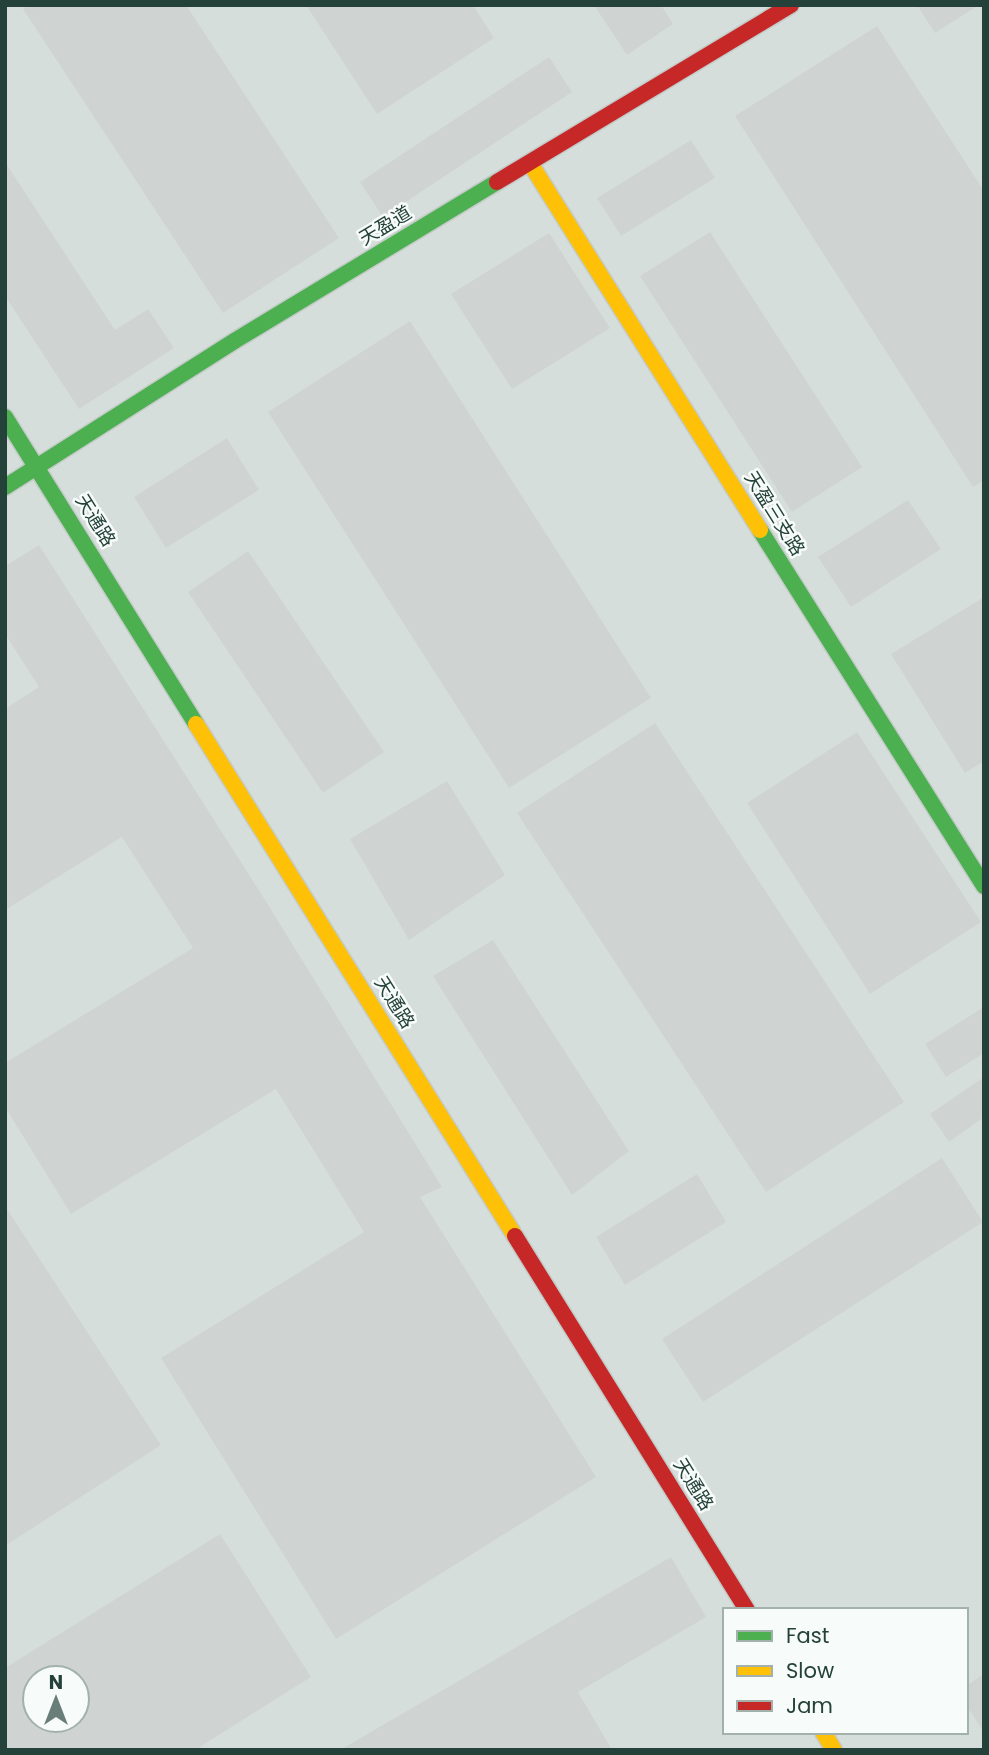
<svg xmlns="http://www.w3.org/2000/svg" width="989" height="1755" font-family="Poppins,'Noto Sans SC',sans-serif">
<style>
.built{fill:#d6dedb;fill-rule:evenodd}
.building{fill:#cfd4d2;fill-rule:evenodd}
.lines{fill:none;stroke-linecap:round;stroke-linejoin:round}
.fast-casing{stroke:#c3cbc8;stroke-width:19}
.slow-casing{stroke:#c3cbc8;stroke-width:19}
.jam-casing{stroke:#c3cbc8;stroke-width:19}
.fast{stroke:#4caf50;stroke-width:16}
.slow{stroke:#ffc107;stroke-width:16}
.jam{stroke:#c62828;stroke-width:16}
.labels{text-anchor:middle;stroke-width:5;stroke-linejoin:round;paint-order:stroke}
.street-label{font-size:19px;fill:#24423a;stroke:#f7fbf9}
</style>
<rect width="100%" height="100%" fill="#e8edeb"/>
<!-- built -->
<path class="built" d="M5,5H984V1750H5ZM725,1610H966V1732H725ZM35,1678H77V1720H35Z"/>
<!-- building -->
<path class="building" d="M28,5H186L339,238L223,313L23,9Z
M306,5H473L494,38L377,114Z
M594,5H661L673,24L627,55Z
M917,5H979L935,33Z
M877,26L984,191V480L973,487L735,116Z
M549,57L572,92L383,217L360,182Z
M691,140L715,178L621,236L597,198Z
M5,162L115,330L148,309L174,348L79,409L5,296Z
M710,232L862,467L792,512L640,276Z
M549,233L610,328L512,389L451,294Z
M410,321L651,698L509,788L268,412Z
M227,438L259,490L166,548L134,497Z
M908,500L941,549L851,607L818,557Z
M39,545L267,903L442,1187L420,1197L596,1477L336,1639L161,1358L364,1232L276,1089L71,1214L5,1107V1063L193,948L122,837L5,910V709L39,687L7,637L5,638V566Z
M248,551L384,752L323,793L188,592Z
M984,597V761L965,773L891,654Z
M655,723L904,1102L766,1192L517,813Z
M857,732L981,922L870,994L747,803Z
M447,781L505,875L409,940L350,839Z
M493,940L629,1151L572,1195L433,976Z
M984,1007V1053L946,1077L925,1044Z
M984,1077V1117L949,1142L930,1114Z
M942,1158L983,1222L703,1402L662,1339Z
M697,1174L726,1222L625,1285L596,1237Z
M5,1206L161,1445L5,1546Z
M220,1534L311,1677L195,1750H5V1668ZM35,1678H77V1720H35Z
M671,1557L706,1617L578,1692L612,1750H340Z
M984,1674V1732L966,1705V1686Z"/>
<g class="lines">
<defs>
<path id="fast" d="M5,417L196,724
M5,487L236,340L497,182
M760,530L984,886"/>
<path id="slow" d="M530,163L760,530
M196,724L515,1236
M823,1732L834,1750"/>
<path id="jam" d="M497,182L791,5
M515,1236L747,1610"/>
</defs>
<!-- fast casing -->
<use href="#fast" class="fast-casing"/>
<!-- slow casing -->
<use href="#slow" class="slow-casing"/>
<!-- jam casing -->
<use href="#jam" class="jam-casing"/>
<!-- fast -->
<use href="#fast" class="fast"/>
<!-- slow -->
<use href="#slow" class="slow"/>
<!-- jam -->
<use href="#jam" class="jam"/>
</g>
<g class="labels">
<!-- street labels -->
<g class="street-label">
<text transform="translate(385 225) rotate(-31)" y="7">天盈道</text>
<text transform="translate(775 513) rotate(58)" y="7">天盈三支路</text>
<text transform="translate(96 520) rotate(58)" y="7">天通路</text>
<text transform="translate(395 1002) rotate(58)" y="7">天通路</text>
<text transform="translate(694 1484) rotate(58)" y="7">天通路</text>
</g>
</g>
<!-- border -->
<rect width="989" height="1755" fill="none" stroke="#24423a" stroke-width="14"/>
<!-- legend -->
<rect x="723" y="1608" width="245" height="126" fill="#f7fbf9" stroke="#a3b1ad" stroke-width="2"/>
<rect x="737" y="1631" width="35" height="10" fill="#4caf50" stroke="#a3b1ad" stroke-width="2"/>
<text x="786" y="1643" font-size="21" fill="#24423a">Fast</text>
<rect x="737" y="1666" width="35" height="10" fill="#ffc107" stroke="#a3b1ad" stroke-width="2"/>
<text x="786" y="1678" font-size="21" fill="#24423a">Slow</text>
<rect x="737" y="1701" width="35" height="10" fill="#c62828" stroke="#a3b1ad" stroke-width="2"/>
<text x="786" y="1713" font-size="21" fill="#24423a">Jam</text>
<!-- north arrow -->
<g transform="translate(56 1699)"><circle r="33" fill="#f7fbf9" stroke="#a3b1ad" stroke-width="2"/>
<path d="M0-5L12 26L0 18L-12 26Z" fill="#697e78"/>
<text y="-10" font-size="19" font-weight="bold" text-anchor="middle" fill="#24423a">N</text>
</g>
</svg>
